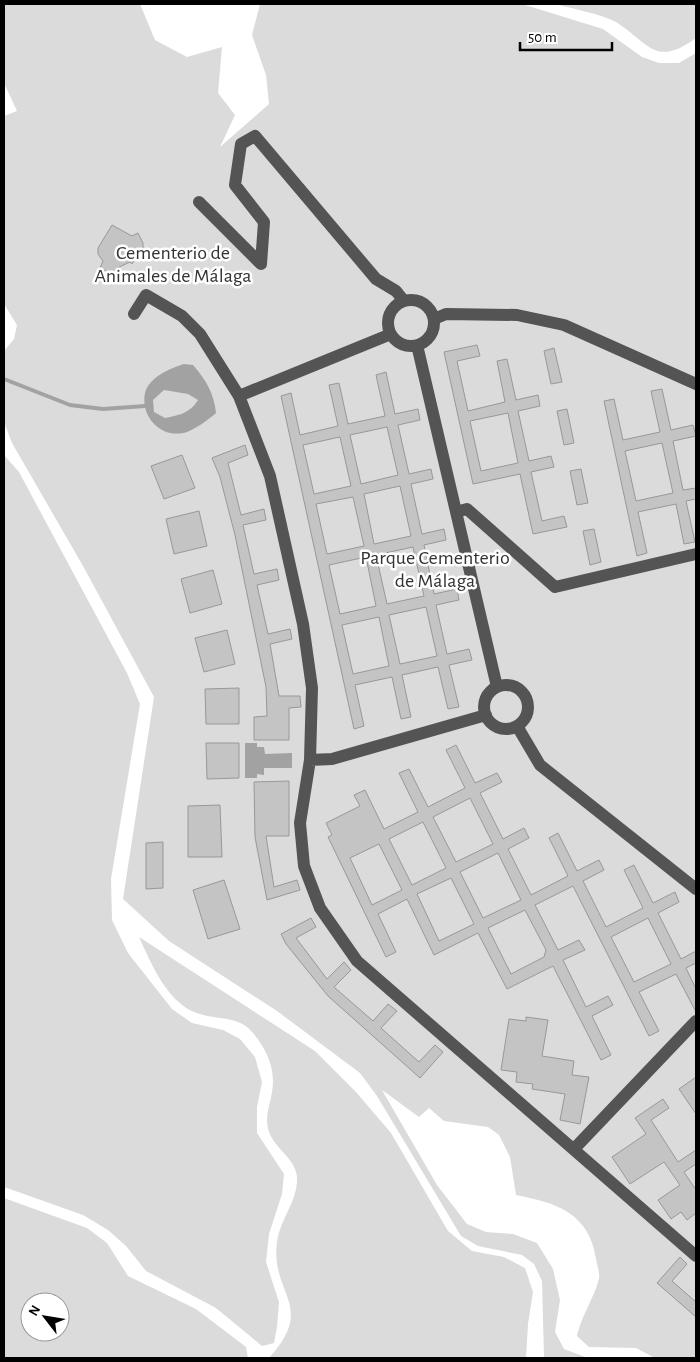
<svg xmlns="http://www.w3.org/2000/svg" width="700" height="1362" font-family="'Alegreya Sans',sans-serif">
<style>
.green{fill:#dbdbdb;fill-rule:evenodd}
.water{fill:#a2a2a2;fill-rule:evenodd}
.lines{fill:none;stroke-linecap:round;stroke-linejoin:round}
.stream{stroke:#a2a2a2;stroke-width:4}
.building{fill:#c4c4c4;stroke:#989898;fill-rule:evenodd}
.minor{stroke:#545454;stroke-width:12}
.labels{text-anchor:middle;stroke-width:5;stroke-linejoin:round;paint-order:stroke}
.park-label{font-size:20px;fill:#323232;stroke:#fff}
</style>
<rect width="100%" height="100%" fill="#fff"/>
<!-- green -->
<path class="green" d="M4,4H140L155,40L187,57L222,47L218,93L235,115L220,147L269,104L266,75L252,35L260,4H522L603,29L642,57L659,63H679L696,53V1358H655L636,1348L589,1347L577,1336C581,1317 596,1294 599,1278C600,1273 597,1265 596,1259C589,1213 557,1203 516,1195L510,1157L499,1135L488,1127L444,1121L429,1108L419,1117L382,1090L437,1185L467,1224L486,1232L513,1234L537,1243L553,1269L560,1300L555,1332L564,1349L588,1358H544L542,1281L534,1264L522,1255L478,1246L461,1236L377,1096L360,1073L277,1011L169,941L123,899L154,697L83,566L12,443L4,422V351L14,339L17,325L4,304V116L17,111L4,83Z
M556,4H696V38C655,68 649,43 616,22C601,14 573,9 556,4Z
M4,455L19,472L127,673L140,704L111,879L112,920L128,953L172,1009L192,1023L223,1030L240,1039L255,1057L262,1082L257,1107V1133L284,1174L282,1194L269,1234L266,1262L279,1302L277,1327L274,1343L262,1346L216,1308L146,1271L126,1246L108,1230L83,1215L4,1187Z
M139,937L315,1051L356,1092L391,1133L448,1231L472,1251L504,1257L525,1268L533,1292L528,1324L526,1358H269C317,1305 270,1295 277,1242C280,1219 298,1201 297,1177C295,1158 275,1149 269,1132C264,1117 270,1106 272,1092C276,1069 267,1050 253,1033C238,1014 214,1021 194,1012C166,1000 151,963 139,937Z
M4,1198L87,1228L107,1243L128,1276L196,1309L246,1347L248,1358H4ZM30,1302H60V1332H30Z"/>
<!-- water -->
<path class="water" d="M184,364L193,365C206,380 214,393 216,413C208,420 197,428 187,432C162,440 140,417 145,393C149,377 171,368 184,364ZM164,390L188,394L198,400C190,413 180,415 165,418L154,412L153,400Z
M245,743H257V747H264L265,754L292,753V768H264V775L257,774V778H245Z"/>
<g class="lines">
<!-- stream -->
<path class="stream" d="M4,379L70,405L103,409L145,406"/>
</g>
<!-- building -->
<path class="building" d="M112,225L132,236L138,233L143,243V254L138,253L132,264L130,262L117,268L113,275L100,268L103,261L98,254V248Z
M477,345L480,356L457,361L468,411L505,402L497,361L507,359L516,400L538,395L540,406L518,411L529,461L551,456L554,467L531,472L542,521L564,516L567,527L533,534L520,474L473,484L444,352ZM508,413L518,463L481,471L470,421Z
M554,348L562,382L551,384L544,351Z
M386,372L395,414L418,409L420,420L398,425L409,474L431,469L433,479L411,484L422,534L444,529L446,540L424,545L434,594L457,589L459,600L436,605L447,654L469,649L472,660L449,665L459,707L448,709L438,667L402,675L411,717L401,719L392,677L355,685L364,726L354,729L281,396L291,393L300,435L338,426L329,385L339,383L348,424L385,416L376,375ZM387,427L398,475L361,484L350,435ZM340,437L351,486L314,494L303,445ZM400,486L411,536L374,544L364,494ZM353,497L364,546L327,554L316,504ZM413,547L424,596L387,604L376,555ZM366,557L376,606L340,614L329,565ZM426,607L437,656L400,664L389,615ZM379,617L389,666L353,674L342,625Z
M662,389L671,430L693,425L696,436L673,441L683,490L696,488V499L686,501L695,542L684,544L676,504L638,512L647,553L637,556L604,401L614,399L623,440L660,432L651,391ZM662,443L673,493L636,501L625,451Z
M567,409L574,443L564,445L557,411Z
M245,445L248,455L228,463L241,515L264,509L266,520L243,525L254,574L277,569L279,580L257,585L268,634L290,629L292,639L270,644L279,696H300L301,707L289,708V740H254V717L267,716L266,687L235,535L220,477L212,458Z
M182,455L195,488L164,499L151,466Z
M581,469L588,503L577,505L570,471Z
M199,511L207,546L174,554L166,519Z
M594,529L601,562L590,565L583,531Z
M213,570L222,604L190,613L181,579Z
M227,630L235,664L204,672L195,638Z
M239,688V724H206L205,689Z
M206,743H239V778L207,779Z
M456,745L475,783L497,773L502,782L480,793L503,839L524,828L529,838L508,849L531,895L568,876L549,838L558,833L577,871L599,860L604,870L583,881L606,927L643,908L624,870L634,865L653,903L675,892L679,902L658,913L681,959L696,951V963L686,968L696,989V1012L676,974L639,992L659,1031L649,1036L573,886L535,905L558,950L579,940L585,950L563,960L586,1007L608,996L613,1005L592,1016L611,1055L601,1060L553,966L507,989L478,933L434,955L407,899L378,914L396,952L386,957L328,837L332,835L326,823L360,806L354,795L365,790L384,829L418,812L399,773L409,769L428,807L465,788L446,750ZM470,798L493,844L456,862L433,817ZM423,822L446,868L412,885L389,839ZM379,844L402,890L372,905L350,858ZM498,853L521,900L483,918L460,872ZM451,878L474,924L439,941L417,894ZM525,910L546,950L544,957L511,974L488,928ZM648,918L671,964L634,982L611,937Z
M289,781V836H266L274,887L297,880L300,890L267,900L255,837L254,782Z
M220,805L222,857H188V806Z
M163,842V888L146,889V843Z
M224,880L240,929L208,939L193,890Z
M311,918L316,927L296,938L327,979L344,962L351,970L334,987L373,1021L388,1004L397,1011L381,1028L419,1062L435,1045L443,1052L420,1078L328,996L286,944L281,934Z
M526,1017L548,1020L542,1056L574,1061L572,1075L589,1077L580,1124L560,1120L565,1094L532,1089L533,1084L516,1082L517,1072L501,1070L509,1019L526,1021Z
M696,1077V1114L679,1089Z
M663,1099L669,1108L651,1120L678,1162L696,1150V1164L684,1172L696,1190V1213L687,1220L681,1212L671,1219L658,1200L680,1185L664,1162L630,1184L612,1157L646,1134L635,1118Z
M680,1257L687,1264L672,1281L696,1302V1317L657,1283Z"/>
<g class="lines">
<!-- minor -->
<path class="minor" d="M199,202L261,264L264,222L235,185L241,144L255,136L376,279L396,291L404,301
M388 323a23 23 0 1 1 46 0a23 23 0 1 1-46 0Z
M134,314L146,295L182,316L200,334L239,396
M434,319L446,314L517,315L564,325L696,384
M391,334L239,396L270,476L303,624L312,688L310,760L300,823L304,866L320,908L357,961L696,1256
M417,345L497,687
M456,512L467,509L555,587L696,554
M484 707a22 22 0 1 1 44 0a22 22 0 1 1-44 0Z
M517,726L540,765L696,889
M310,760L332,759L486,715
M574,1149L696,1021"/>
</g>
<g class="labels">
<!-- park labels -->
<g class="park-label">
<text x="173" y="259">Cementerio de<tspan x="173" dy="23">Animales de Málaga</tspan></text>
<text x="435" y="564">Parque Cementerio<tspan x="435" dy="23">de Málaga</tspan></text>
</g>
</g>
<!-- border -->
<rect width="700" height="1362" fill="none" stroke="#000000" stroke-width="10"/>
<!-- north arrow -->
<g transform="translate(45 1317) rotate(301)"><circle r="24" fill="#ffffff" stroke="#999999"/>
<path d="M0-4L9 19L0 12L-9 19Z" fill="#000000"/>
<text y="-8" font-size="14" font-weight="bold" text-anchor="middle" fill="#000000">N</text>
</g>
<!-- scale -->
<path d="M520 42v8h92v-8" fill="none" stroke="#000000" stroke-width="2.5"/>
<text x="528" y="42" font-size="15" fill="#000000" stroke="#ffffff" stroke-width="4" paint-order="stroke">50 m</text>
</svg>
